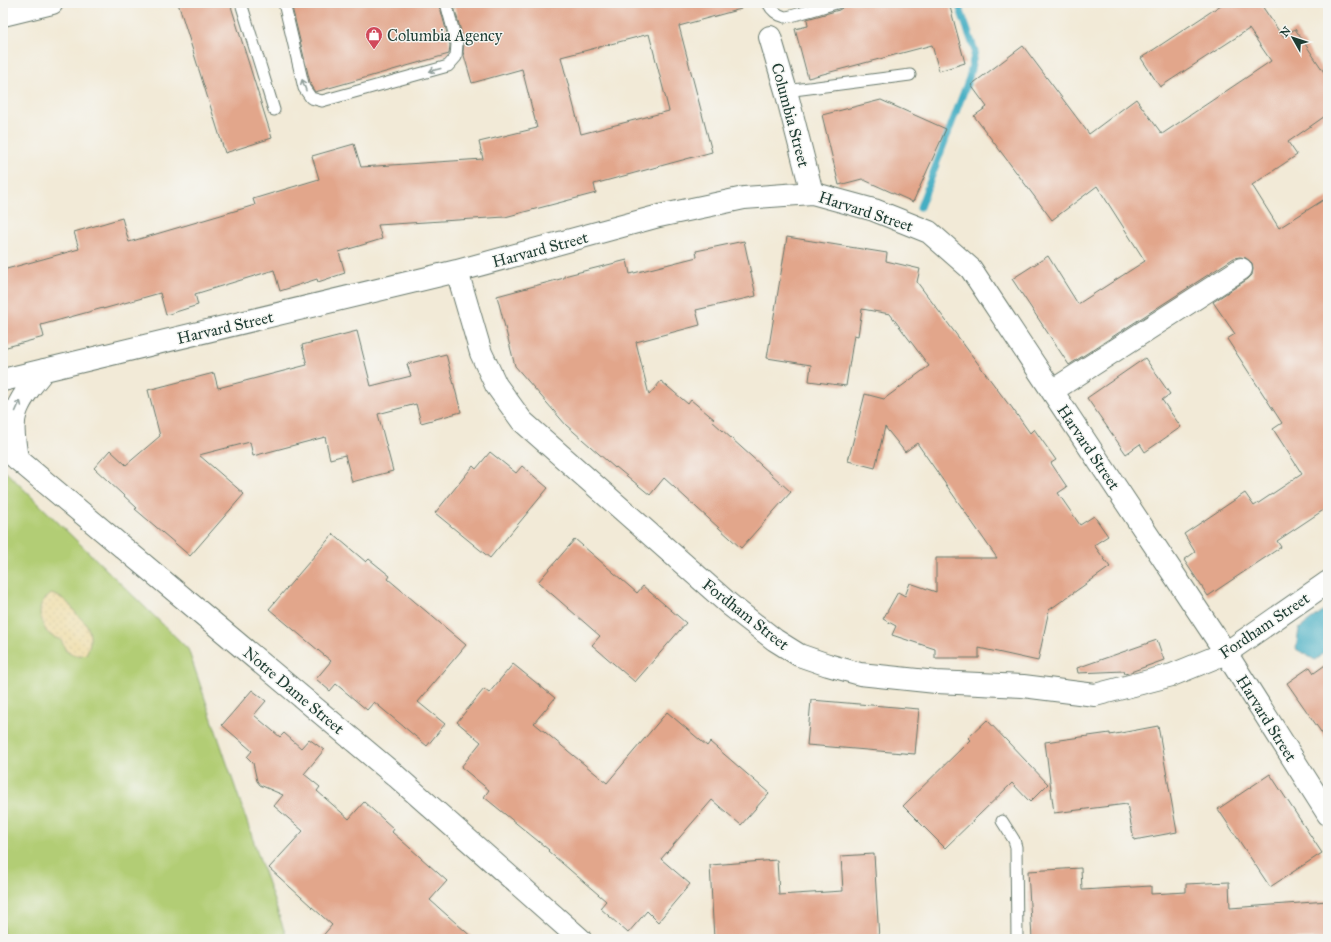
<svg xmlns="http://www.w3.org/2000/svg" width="1331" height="942" font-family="'IM FELL Great Primer',serif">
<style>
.grass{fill:#b2cd74;stroke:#688554}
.sand{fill:url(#sand-dots);stroke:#868c69}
.water{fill:#44aec3;stroke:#32767c}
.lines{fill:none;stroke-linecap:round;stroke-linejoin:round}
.stream{stroke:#44aec3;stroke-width:7}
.building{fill:#e2a68b;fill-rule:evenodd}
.service-casing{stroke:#697a6d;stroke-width:13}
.minor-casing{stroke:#697a6d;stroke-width:24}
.primary-casing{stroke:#697a6d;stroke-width:24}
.service{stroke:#fff;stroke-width:11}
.minor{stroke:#fff;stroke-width:22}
.primary{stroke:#fff;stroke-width:22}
.oneway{stroke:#8f9e9a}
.labels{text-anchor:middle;stroke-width:3;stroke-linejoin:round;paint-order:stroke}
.poi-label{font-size:16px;fill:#1f3d34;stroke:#f6f6f2;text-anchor:start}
.street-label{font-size:16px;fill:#1f3d34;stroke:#f6f6f2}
</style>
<defs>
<pattern id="sand-dots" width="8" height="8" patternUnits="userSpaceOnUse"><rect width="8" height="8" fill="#eeda9e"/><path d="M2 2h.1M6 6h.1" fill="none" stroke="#ccbc89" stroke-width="1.8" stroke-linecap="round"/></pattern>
</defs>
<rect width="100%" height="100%" fill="#f6f6f2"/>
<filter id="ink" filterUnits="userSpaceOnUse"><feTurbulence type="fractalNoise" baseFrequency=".025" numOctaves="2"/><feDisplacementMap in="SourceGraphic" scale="8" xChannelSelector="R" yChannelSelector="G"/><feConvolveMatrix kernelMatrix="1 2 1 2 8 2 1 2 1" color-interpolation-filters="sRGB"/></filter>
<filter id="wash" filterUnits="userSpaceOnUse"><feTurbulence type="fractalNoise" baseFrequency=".012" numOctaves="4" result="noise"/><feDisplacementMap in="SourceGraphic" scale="16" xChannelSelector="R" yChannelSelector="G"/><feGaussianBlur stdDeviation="0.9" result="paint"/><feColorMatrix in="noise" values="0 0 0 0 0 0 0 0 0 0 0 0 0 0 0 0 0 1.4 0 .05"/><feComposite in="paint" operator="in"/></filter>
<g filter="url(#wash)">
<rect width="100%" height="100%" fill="#f2ead7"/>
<!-- grass -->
<path class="grass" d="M3,469L188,649L287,939H3Z"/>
<!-- sand -->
<path class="sand" d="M51,594C65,598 69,603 77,615C80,618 84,621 86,624C92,634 91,645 86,654L77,656L66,651L61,640C56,638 50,636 47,632C41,624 37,609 43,601C45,599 49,596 51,594Z"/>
<!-- water -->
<path class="water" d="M1328,607V649L1315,660L1296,649L1299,629Z"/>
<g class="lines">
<!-- stream -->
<path class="stream" d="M920,207L969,78L975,51L958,3"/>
</g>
<g id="blocks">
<!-- building -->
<path class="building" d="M178,3H230L272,138L225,153Z
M291,3H439L450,45L449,54L315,92L311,86L308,74Z
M453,3H740L741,9L679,26L712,152L594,184L596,193L505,217L378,225L382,239L339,252L345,273L318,282L317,279L280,291L274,270L195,294L198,305L166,315L160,293L103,309V308L41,325L44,337L3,348V270L79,249L74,232L122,218L129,242L255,205L253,199L319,179L312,156L354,144L361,167L483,159L479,142L537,128L522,69L472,83L463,52L464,42ZM649,34L669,111L581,134L561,57Z
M844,3H949L965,63L939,71L932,45L808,78L795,29L808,26L807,19L839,10L842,8Z
M1224,3H1260L1283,37L1295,29L1328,78V114L1288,142L1297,155L1252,185L1279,228L1328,197V507L1277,541L1281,547L1208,596L1184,560L1195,552L1184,534L1245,493L1254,506L1302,474L1273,429L1282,423L1227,339L1235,334L1213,302L1248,279L1252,275L1253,269L1252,263L1246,258L1240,257L1234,258L1069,365L1012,279L1048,256L1078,304L1145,261L1097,186L1052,220L974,116L987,107L971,85L1023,46L1089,134L1136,99L1162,134L1271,61L1249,29L1160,87L1141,58Z
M881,100L946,129L913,202L862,179L839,185L822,115Z
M787,237L887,253L886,261L920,269L917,282L1009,405H1010L1030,433L1034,429L1056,460L1051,463L1067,487L1058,493L1080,525L1094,516L1108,536L1094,545L1110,567L1049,610L1038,661L979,648V658H935V649L892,635L896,626L883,619L898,592L905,596L910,583L936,592V558H997L917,443L905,452L885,427L875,468L848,461L865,394L884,399L929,366L890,314L862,309L858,336L854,335L846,386L809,381L811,365L767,358Z
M744,241L756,296L696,310L700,325L636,342L649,395L661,381L688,404L691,400L714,419L712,421L791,492L741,548L664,478L650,495L616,467L615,468L566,425L515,366L497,296L564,278V276L627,260L630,274L697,257L696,251Z
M357,331L371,386L411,376L407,364L446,354L461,412L421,423L416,404L378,414L393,471L352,482L345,455L330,459L325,437L253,456L250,442L199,455L244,494L190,556L135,509L137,508L94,468L110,450L126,465L160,436L148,390L214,373L218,388L307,365L302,345Z
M1145,358L1170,394L1162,400L1181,427L1145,452L1140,444L1126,454L1087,398Z
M490,452L516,473L522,466L548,488L490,558L435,513L473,466L476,469Z
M333,534L366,562L369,559L390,576L388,579L466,645L418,702L445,724L427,746L374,702L367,710L336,684L330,691L316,679L331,661L269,609Z
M575,539L637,593L643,586L686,623L635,682L592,645L600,636L538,582Z
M1157,640L1164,660L1125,674L1124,671L1078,673L1077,668Z
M1328,663V742L1287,683L1310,667L1314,673Z
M513,664L555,698L534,723L607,783L667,712L707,746L710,742L769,793L741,825L712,800L661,859L690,884L658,922L647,911L628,933L600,908L606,901L548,851L549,850L484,797L489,790L461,767L481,742L457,722L484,689L489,693Z
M252,690L266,701L254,715L280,737L284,733L301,748L309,739L324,750L304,774L320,787L317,791L349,819L364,802L394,829L392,832L447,881L430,900L474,939H320L332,925L269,868L303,831L274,806L283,795L260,785L257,781L253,763L247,757L252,751L222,725Z
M811,700L919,709L915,754L807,745Z
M987,720L1048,784L1030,802L1012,783L945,848L903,806L970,740L968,738Z
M1158,726L1177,832L1134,840L1127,804L1054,813L1045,742L1110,733V735Z
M1270,774L1322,853L1270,887L1218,809Z
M874,854L879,939H714L710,865L777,860L779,895L843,891L841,856Z
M1081,868L1082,890L1151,886V894L1186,892V884L1229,882L1230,908L1328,901V939H1032L1028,871Z"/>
</g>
</g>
<g filter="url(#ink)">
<use href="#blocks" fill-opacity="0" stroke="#697a6d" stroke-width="1"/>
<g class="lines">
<defs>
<path id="service" d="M241,3L274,110
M284,3L304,88L311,98L322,101L448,66L456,57L457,44L446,3
M768,3C771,9 777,15 785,17C791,17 828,5 837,3
M786,91L910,75
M1002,821L1014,840L1016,847L1017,939"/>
<path id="minor" d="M770,37L786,91L812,193
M457,271L481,353L496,385L522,421L730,605L775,640L799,655L828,665L860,674L936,682L1023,686L1095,695L1172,675L1226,653L1328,582
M3,380L457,271L659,216L744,198L812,193L874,210L929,232L971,269L1226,653L1328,814
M1052,391L1241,269
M3,447L396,776L580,939
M17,459C15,444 11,426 16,412C21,396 34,383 44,370"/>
<path id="primary" d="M3,15L52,3"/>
</defs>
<!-- service casing -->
<use href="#service" class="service-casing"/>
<!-- minor casing -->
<use href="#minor" class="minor-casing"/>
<!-- primary casing -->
<use href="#primary" class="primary-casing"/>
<!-- service -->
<use href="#service" class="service"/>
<!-- minor -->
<use href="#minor" class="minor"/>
<!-- primary -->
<use href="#primary" class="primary"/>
</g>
<!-- one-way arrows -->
<defs><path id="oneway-shaft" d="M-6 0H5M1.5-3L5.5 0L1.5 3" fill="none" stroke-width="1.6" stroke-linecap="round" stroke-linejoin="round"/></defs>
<g class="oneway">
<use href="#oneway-shaft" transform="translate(435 70) rotate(165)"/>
<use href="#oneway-shaft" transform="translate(304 85) rotate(-110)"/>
<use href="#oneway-shaft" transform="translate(18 406) rotate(-66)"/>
</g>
</g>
<!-- icons -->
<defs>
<symbol id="shop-pin" viewBox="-11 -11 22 30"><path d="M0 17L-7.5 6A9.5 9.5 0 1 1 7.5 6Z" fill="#d1495b" stroke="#f6f6f2"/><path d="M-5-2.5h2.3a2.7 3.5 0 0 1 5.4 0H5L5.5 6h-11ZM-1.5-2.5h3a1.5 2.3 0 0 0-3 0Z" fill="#fff"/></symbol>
</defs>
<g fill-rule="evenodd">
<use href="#shop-pin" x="364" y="25" width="20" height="27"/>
</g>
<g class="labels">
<!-- poi labels -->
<g class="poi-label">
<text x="387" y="41">Columbia Agency</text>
</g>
<!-- street labels -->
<g class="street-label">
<text transform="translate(791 115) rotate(75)" y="6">Columbia Street</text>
<text transform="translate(866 211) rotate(18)" y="6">Harvard Street</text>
<text transform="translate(540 249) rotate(-15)" y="6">Harvard Street</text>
<text transform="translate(225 327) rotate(-13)" y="6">Harvard Street</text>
<text transform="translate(1089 447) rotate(56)" y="6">Harvard Street</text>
<text transform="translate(746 614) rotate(38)" y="6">Fordham Street</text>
<text transform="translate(1264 625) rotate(-34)" y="6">Fordham Street</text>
<text transform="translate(294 690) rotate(40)" y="6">Notre Dame Street</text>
<text transform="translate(1267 718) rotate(58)" y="6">Harvard Street</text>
</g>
</g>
<!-- margin -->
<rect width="1331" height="942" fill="none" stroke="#f6f6f2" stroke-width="16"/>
<!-- north arrow -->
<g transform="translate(1293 38) rotate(309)" stroke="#f6f6f2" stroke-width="3" paint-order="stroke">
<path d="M0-3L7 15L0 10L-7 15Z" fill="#1f3d34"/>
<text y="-6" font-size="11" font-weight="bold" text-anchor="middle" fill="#1f3d34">N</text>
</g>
</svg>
